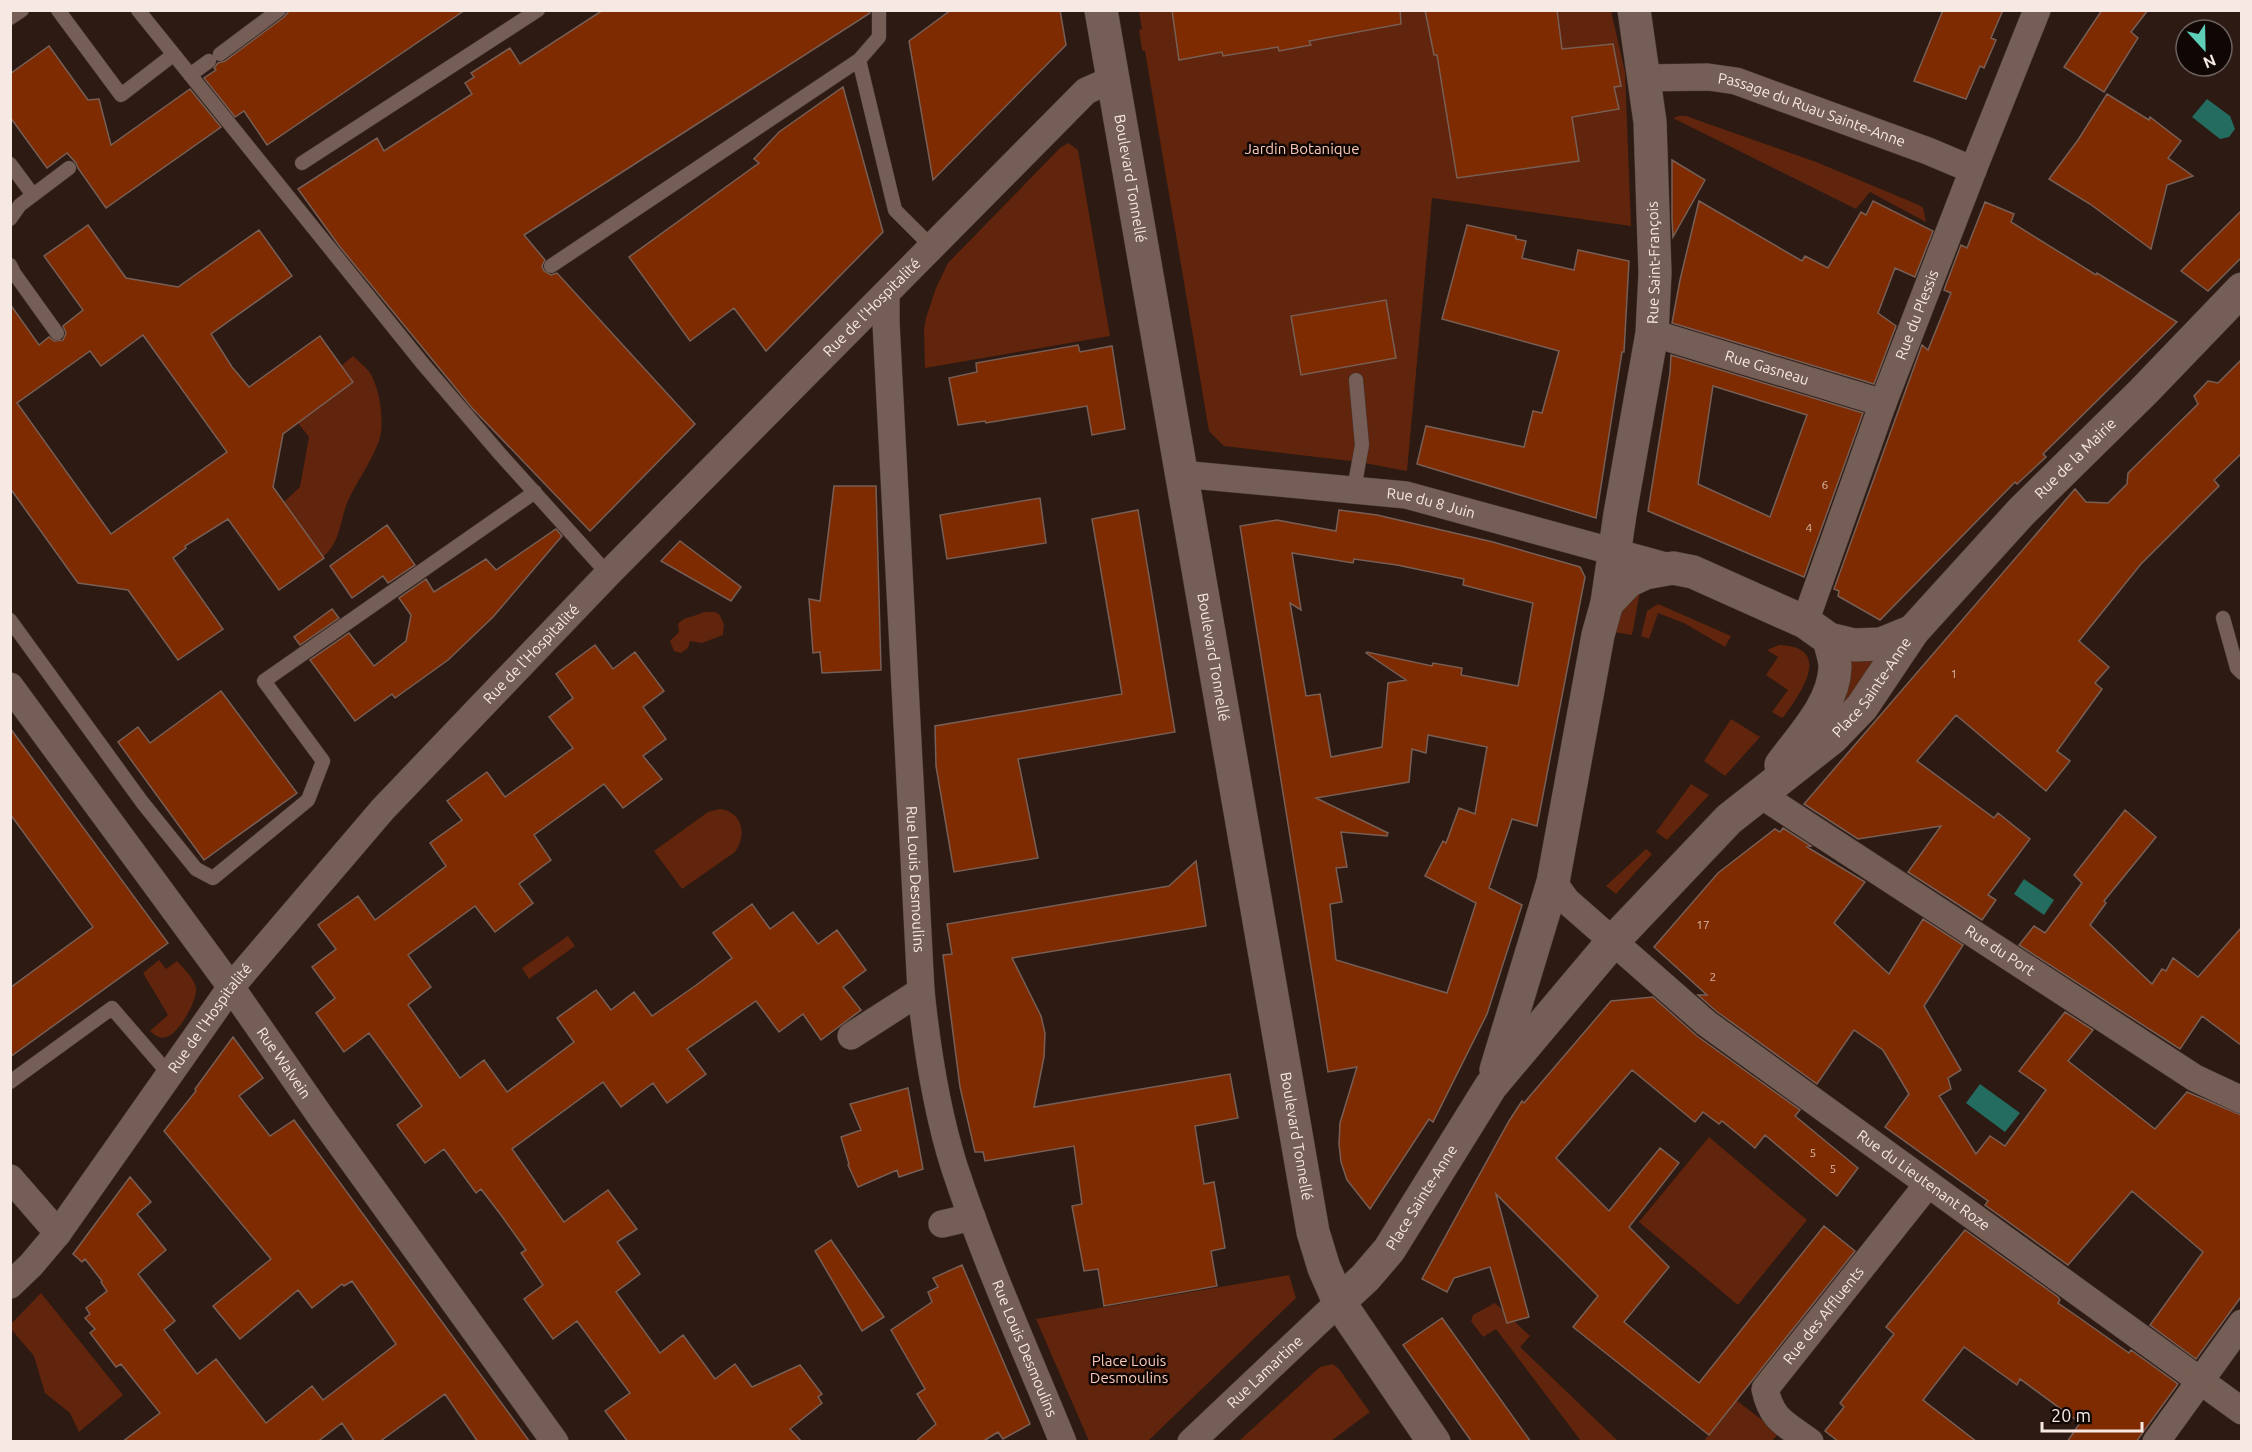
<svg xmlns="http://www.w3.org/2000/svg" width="2252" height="1452" font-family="Ubuntu,sans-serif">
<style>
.green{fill:#60250c}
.water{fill:#246c5f}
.building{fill:#7e2b01;stroke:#775f56;stroke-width:1.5;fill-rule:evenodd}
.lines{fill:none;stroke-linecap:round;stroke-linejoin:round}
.service-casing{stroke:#463734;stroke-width:15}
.minor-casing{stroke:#463734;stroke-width:28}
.tertiary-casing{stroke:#463734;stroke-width:34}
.secondary-casing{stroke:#463734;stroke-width:34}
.service{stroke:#755e55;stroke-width:14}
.minor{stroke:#755e55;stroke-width:27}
.tertiary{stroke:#755e55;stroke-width:33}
.secondary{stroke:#755e55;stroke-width:33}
.labels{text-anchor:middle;stroke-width:5;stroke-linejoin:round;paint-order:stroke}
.number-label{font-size:12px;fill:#d8b9aa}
.street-label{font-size:15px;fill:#f6e8e3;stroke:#100705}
.park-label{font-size:15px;fill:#fbcab8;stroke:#100705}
</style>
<rect width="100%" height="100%" fill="#2d1a13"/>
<!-- green -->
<path class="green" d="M1139,11H1611L1625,72L1631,226L1432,198L1407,471L1359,462L1224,446L1209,431L1145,51L1142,50L1139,30L1142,29Z
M1679,116H1686L1816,162L1919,205L1923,208L1926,222L1870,192L1856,209L1673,118Z
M1068,143L1078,150L1110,336L925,368L924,330L926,318L936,288L948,263L1060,148Z
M353,356C359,362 366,367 370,373C380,389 385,423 379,441C371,463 356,482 347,503C340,522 340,543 323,557L284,502L300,487L309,437L298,423L352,382L341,366Z
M1640,592L1632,635L1614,632L1621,610Z
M1658,604L1731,636L1725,647L1684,623L1658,613L1649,639L1641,636L1647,611Z
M704,612H715L719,614L724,624L723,635L702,643L690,641L688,648L681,653L674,651L670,641L679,632L678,624C684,616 695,617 704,612Z
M1779,645C1833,647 1802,691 1785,715L1782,718L1772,712L1788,690L1766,675L1778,657L1767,650Z
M1890,650L1832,727L1846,662Z
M1731,719L1760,737L1725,776L1704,761Z
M1691,784L1709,795L1667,840L1656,832Z
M720,809C743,812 747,835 735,852L682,889L654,851L708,812Z
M1646,849L1652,854L1616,894L1606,886Z
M568,936L575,946L529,979L522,968Z
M159,960L166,969L177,961C184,969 194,978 196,988C198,1000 178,1035 166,1037C159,1039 155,1035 150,1031L168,1015L143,973Z
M1709,1137L1807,1220L1738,1305L1639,1222Z
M1289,1275L1296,1298L1148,1441H1089L1036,1319Z
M41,1293L123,1395L79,1432L70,1413L45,1393L34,1356L11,1329V1324Z
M1495,1303L1530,1336L1520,1347L1618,1441H1581L1496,1329L1483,1337L1471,1321L1473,1315Z
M1333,1364L1339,1369L1370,1412L1331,1441H1239L1320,1367Z
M1736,1400L1779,1433L1772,1441L1703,1442Z"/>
<!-- water -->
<path class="water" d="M2207,99L2230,116L2235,129L2229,137L2220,139L2192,117Z
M2024,879L2054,900L2044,915L2014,894Z
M1980,1084L2020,1113L2005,1132L1966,1103Z"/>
<!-- building -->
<path class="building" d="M290,10H465L267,145L244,111L235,117L204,78L216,70L214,68L218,63L225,61L284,17Z
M603,10H870V13L524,235L545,260L542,266L544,271L551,275L557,273L695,424L590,531L472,408L340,247L298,189L377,138L384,151L472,94L465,83L474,77L471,73L510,48L520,64Z
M951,10H1060L1066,45L933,180L909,41Z
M1172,10H1400L1401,24L1309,41L1311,45L1279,51L1278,47L1223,56L1222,52L1179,60Z
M1425,10H1557L1562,49L1613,44L1621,86L1614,87L1619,109L1572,117L1579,161L1457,178L1437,55H1434Z
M1943,10H2003L1991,38L1996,40L1984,68L1980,66L1966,99L1914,81Z
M2102,10H2148L2131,32L2138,38L2104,92L2064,67Z
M49,46L88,100L99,99L111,145L190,89L221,127L106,208L78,168L76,163L67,153L47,168L10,117V74Z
M843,87L883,232L766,351L734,308L690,341L629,257L759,163L754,159L779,132Z
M2107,94L2149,120L2150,117L2181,141L2168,158L2193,176L2167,185L2151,249L2090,204L2049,179L2078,140Z
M1672,160L1705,180L1673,237L1672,218Z
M1699,201L1802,261L1805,256L1828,268L1861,212L1866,215L1873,201L1933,231L1915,277L1895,268L1878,313L1896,326L1874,384L1672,323L1680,280Z
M1985,202L2014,214L2011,222L2096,275L2097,273L2177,322L2043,454L2046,457L2017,484L2015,482L1880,620L1838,596L1839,591L1834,589L1922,345L1928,350L1951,293L1944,290L1961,245L1967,248Z
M2241,211V258L2208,291L2181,271Z
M88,225L126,278L178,287L259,230L292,276L211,334L232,367L249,387L320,336L353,382L283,434L273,487L324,558L279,590L228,519L185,546L186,548L173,558L223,629L178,660L128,590L78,583L10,488V304L39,345L49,337L54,341L63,340L66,333L63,326L83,310L44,256ZM143,335L227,452L111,534L17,403L90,351L101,366Z
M1467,225L1516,236V239L1526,241L1522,258L1574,270L1578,250L1629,261L1624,352H1622L1596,518L1417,464L1426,426L1524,447L1533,411L1542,413L1559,351L1442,319Z
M1386,300L1396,358L1301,375L1291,316Z
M1078,345L1080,352L1112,346L1125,429L1092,435L1087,406L986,423L985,421L958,425L949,378L977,372L976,363Z
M1671,355L1863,413L1804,577L1648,511L1670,373ZM1713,386L1807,415L1770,517L1698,484Z
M2241,360V454L2214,480L2219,486L2141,564L2079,641L2109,667L2095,683L2102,689L2057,751L2070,761L2046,791L1956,715L1917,761L1994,818L1998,813L2030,839L1988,895L1996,900L1982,920L1908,872L1941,826L1858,839L1804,804L2075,489L2086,502L2108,503L2127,484L2128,473L2198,404L2194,396L2208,381L2218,383Z
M834,486H876L881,670L822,673L820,652L813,653L809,599L820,601Z
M1040,498L1046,543L947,559L940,515Z
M1138,510L1175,732L1018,759L1038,858L954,872L936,766L935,726L1122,694L1092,519Z
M1339,510L1377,515L1493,542L1580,567L1585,577L1537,826L1512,819L1489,888L1522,905L1487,1014L1433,1122L1429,1119L1370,1209L1347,1180L1341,1162L1339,1144L1340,1123L1357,1067L1328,1072L1240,526L1277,520L1336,531ZM1292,553L1353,563L1354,559L1397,565L1464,579L1463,585L1533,603L1518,686L1461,675L1462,668L1433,663L1432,666L1367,652L1366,653L1406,680L1388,683L1382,747L1331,757L1320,694L1306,696L1290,603L1301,610ZM1428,735L1487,747L1475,814L1459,808L1446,843L1443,841L1425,876L1476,903L1447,993L1336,960L1330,904L1342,902L1336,868L1347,867L1341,832L1387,836L1388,833L1316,798L1409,782L1412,749L1426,753Z
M387,525L415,565L388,583L383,576L352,598L330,566Z
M556,529L562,536L493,617L448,660L395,698L392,694L355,721L310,660L349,633L374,666L406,641L411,615L399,598L426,579L434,592L486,559L496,570Z
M680,541L741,587L731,601L661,561Z
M332,609L339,618L300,645L294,637Z
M595,645L613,669L635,652L664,691L643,707L666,739L643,756L662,779L623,808L604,784L534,835L551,860L519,884L533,903L495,932L475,906L408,955L431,987L408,1005L460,1078L484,1060L507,1092L574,1042L557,1018L596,990L611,1010L634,992L652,1016L695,986L732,958L713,933L752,904L770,929L793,912L818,944L837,930L866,970L843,987L861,1010L821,1040L803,1014L779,1032L756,1001L687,1049L706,1074L667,1103L653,1083L621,1107L603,1082L512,1149L564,1222L608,1190L637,1229L617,1242L640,1274L616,1292L660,1353L683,1335L715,1379L735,1364L752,1387L800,1365L822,1394L818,1397L822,1403L790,1429L802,1442H628L605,1411L630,1393L577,1321L553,1339L524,1299L543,1285L521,1253L526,1250L501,1215L481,1189L476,1193L444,1149L425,1163L397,1125L422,1106L369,1033L344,1052L316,1013L335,998L312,967L336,949L318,925L358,896L375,920L446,866L430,843L462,820L447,801L487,772L505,797L573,748L549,717L573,698L556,674Z
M221,691L297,793L204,860L118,742L138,727L150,743Z
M10,728L168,943L10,1057V988L93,927L10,814Z
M2125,810L2156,837L2104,901L2106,903L2090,925L2152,984L2162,969L2166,971L2173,958L2198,977L2241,928V1045L2202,1016L2180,1049L2019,945L2034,926L2045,933L2082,883L2074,875Z
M1783,828L1811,846L1807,847L1865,882L1834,923L1889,974L1923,919L1963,945L1924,1006L1961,1070L1948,1078L1951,1089L1939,1096L1976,1154L1990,1136L2005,1146L2046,1090L2019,1071L2065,1012L2093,1030L2068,1061L2155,1129L2187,1092L2241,1115V1297L2196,1359L2150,1325L2203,1252L2132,1191L2068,1265L1985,1205L1988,1201L1885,1127L1909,1094L1883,1050L1854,1030L1817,1084L1716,1011L1698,995H1707L1654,947L1718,873L1775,829L1780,832Z
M1196,861L1206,926L1012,958L1041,1016L1045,1033L1044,1057L1034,1107L1230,1074L1238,1118L1195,1126L1204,1184L1214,1182L1225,1248L1211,1251L1217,1286L1104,1306L1098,1269L1084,1271L1072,1206L1082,1204L1074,1146L985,1161L983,1152H975L960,1087L943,955L952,954L947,924L1169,886Z
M1653,997L1697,1036L1800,1110L1795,1116L1858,1168L1837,1196L1765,1135L1755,1148L1722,1121L1719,1124L1703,1112L1695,1122L1632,1070L1556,1158L1609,1211L1660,1148L1679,1163L1629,1227L1669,1267L1624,1322L1699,1383L1824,1226L1855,1251L1709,1435L1573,1327L1598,1296L1496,1194L1529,1317L1507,1323L1490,1267L1454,1278L1447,1292L1422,1279L1509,1121L1522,1101L1524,1103L1611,1001Z
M233,1037L263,1078L239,1096L270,1136L294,1120L530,1442H478L445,1394L379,1442H355L342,1423L317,1442H122L160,1413L121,1364L116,1367L90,1333L95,1329L85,1318L90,1314L86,1308L107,1291L101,1282L102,1281L85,1259L82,1262L73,1254L130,1177L151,1202L137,1214L166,1250L138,1274L175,1321L164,1330L197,1374L216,1359L266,1423L312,1386L323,1400L396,1344L352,1281L344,1286L342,1284L312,1308L298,1290L240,1339L213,1306L271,1259L164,1131L196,1091L195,1089Z
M908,1088L923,1169L899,1177L897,1170L858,1187L848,1165L849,1164L841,1137L861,1130L850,1104Z
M1965,1230L2058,1297L2060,1300L2058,1303L2081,1319L2129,1353L2131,1350L2178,1384L2136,1442H2067L2080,1423L2020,1379L2017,1385L1964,1347L1923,1400L1977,1442H1839L1825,1431L1844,1407L1840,1403L1894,1334L1886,1327Z
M831,1240L884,1317L862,1331L815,1251Z
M962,1265L1030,1424L1003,1439L998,1432L982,1442H915L936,1424L917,1394L925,1389L891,1330L932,1302L928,1292L938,1287L933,1278Z
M1442,1318L1531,1442H1472L1403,1345Z"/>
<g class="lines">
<defs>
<path id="service" d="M58,10L121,95L173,55
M138,10L423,364L500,454L608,574
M10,18L22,10
M220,54L279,10
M859,60L895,210L932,247
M190,75L209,61
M302,163L538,10
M10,164L33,195
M10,219L20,205L69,168
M10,265L14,273L57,333
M551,266L859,60L879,37V10
M1354,489L1362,445L1356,380
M2223,618L2237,668L2242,673
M10,620L142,802L196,869L213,878L308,800L323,761L264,681L535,492
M10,1082L112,1008L169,1074"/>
<g id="minor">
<path id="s1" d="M1643,78L1708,77L1736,81L1928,151L1973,170"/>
<path id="s2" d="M886,294V323L921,991C927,1049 936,1109 954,1166C984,1258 1026,1351 1063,1442"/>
<path id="s3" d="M1652,333L1883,403"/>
<path id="s4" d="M1181,474L1406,495L1673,568"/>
<path id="s5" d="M1805,622L1883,403L1973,170L2037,10"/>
<path id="s6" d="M10,686L231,987L323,1120L555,1442"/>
<path id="s7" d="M1761,795L2195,1078L2242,1100"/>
<path id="s8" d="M1553,882L1567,901L1706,1023L2242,1411"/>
<path d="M851,1036L921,991"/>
<path d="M10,1178L58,1233"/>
<path d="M942,1224L972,1217"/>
<path id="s9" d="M10,1285L31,1265L58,1233L231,987L383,809L608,574L1086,91L1113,79"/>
<path id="s10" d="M1191,1442L1339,1302"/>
<path id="s11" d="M1810,1442C1785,1423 1772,1421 1765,1389L1928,1184"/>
<path d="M2156,1442L2242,1323"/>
</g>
<g id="tertiary">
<path d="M1607,603L1628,581L1645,573L1673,568L1693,572L1805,622L1829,639L1854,645L1881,644L1913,631"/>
<path d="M1781,765C1802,736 1834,704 1835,667C1835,658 1831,648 1829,639"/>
<path id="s12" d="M1496,1070L1553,882L1598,635L1607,603L1620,514L1652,333L1655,273L1650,122L1634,10"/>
<path id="s13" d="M1339,1302L1365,1278L1389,1250L1491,1086L1614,940L1729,819L1832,738L1862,707L1913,631L2022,511L2143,392L2242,289"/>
</g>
<g id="secondary">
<path id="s14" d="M1101,10L1313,1232L1324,1268L1339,1302L1434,1442"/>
</g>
</defs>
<!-- service casing -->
<use href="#service" class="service-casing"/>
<!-- minor casing -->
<use href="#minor" class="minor-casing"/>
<!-- tertiary casing -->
<use href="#tertiary" class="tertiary-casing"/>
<!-- secondary casing -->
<use href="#secondary" class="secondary-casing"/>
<!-- service -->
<use href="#service" class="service"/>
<!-- minor -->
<use href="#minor" class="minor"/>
<!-- tertiary -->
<use href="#tertiary" class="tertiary"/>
<!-- secondary -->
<use href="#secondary" class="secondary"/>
</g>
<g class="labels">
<!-- number labels -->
<g class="number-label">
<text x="1825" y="489">6</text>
<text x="1809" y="532">4</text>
<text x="1954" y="678">1</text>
<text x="1703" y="929">17</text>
<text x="1713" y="981">2</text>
<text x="1813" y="1157">5</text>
<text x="1833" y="1173">5</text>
</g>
<!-- street labels -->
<g class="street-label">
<text dy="5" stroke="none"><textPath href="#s1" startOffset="174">Passage du Ruau Sainte-Anne</textPath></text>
<text dy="5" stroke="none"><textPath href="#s14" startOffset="171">Boulevard Tonnellé</textPath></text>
<text dy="5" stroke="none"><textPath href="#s12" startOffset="825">Rue Saint-François</textPath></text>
<text dy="5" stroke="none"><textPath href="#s9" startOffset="1306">Rue de l'Hospitalité</textPath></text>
<text dy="5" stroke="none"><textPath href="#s5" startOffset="327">Rue du Plessis</textPath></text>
<text dy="5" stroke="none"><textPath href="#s3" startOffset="120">Rue Gasneau</textPath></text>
<text dy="5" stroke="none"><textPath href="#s13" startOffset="1126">Rue de la Mairie</textPath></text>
<text dy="5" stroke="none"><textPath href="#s4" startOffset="252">Rue du 8 Juin</textPath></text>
<text dy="5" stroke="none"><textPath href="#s9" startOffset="820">Rue de l'Hospitalité</textPath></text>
<text dy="5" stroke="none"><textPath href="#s14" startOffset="657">Boulevard Tonnellé</textPath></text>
<text dy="5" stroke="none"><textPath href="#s13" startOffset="819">Place Sainte-Anne</textPath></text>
<text dy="5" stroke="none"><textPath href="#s2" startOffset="586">Rue Louis Desmoulins</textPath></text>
<text dy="5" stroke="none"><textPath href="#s7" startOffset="285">Rue du Port</textPath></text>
<text dy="5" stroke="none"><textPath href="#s9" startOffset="334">Rue de l'Hospitalité</textPath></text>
<text dy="5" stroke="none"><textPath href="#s6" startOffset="466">Rue Walvein</textPath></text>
<text dy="5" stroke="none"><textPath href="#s14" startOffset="1143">Boulevard Tonnellé</textPath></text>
<text dy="5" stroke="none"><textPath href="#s8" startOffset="477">Rue du Lieutenant Roze</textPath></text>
<text dy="5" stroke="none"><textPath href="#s13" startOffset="134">Place Sainte-Anne</textPath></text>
<text dy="5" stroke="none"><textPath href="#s11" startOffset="166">Rue des Affluents</textPath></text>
<text dy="5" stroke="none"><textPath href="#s2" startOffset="1072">Rue Louis Desmoulins</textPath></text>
<text dy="5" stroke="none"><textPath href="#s10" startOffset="102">Rue Lamartine</textPath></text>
</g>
<!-- park labels -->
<g class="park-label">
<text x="1302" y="154">Jardin Botanique</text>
<text x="1129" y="1366">Place Louis<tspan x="1129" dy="17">Desmoulins</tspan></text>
</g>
</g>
<!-- border -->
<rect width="2252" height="1452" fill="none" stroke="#f6e8e3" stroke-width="24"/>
<!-- north arrow -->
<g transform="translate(2204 48) rotate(158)"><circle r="28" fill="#100705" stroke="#6c615e" stroke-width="1.5"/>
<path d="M0-4.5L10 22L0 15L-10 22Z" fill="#5eceb8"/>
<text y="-9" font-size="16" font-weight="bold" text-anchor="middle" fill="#f6e8e3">N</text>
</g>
<!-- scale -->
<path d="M2042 1422v9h100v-9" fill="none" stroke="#f6e8e3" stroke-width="3"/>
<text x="2051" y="1422" font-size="18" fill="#f6e8e3" stroke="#100705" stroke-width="4.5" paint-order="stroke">20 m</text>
</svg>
